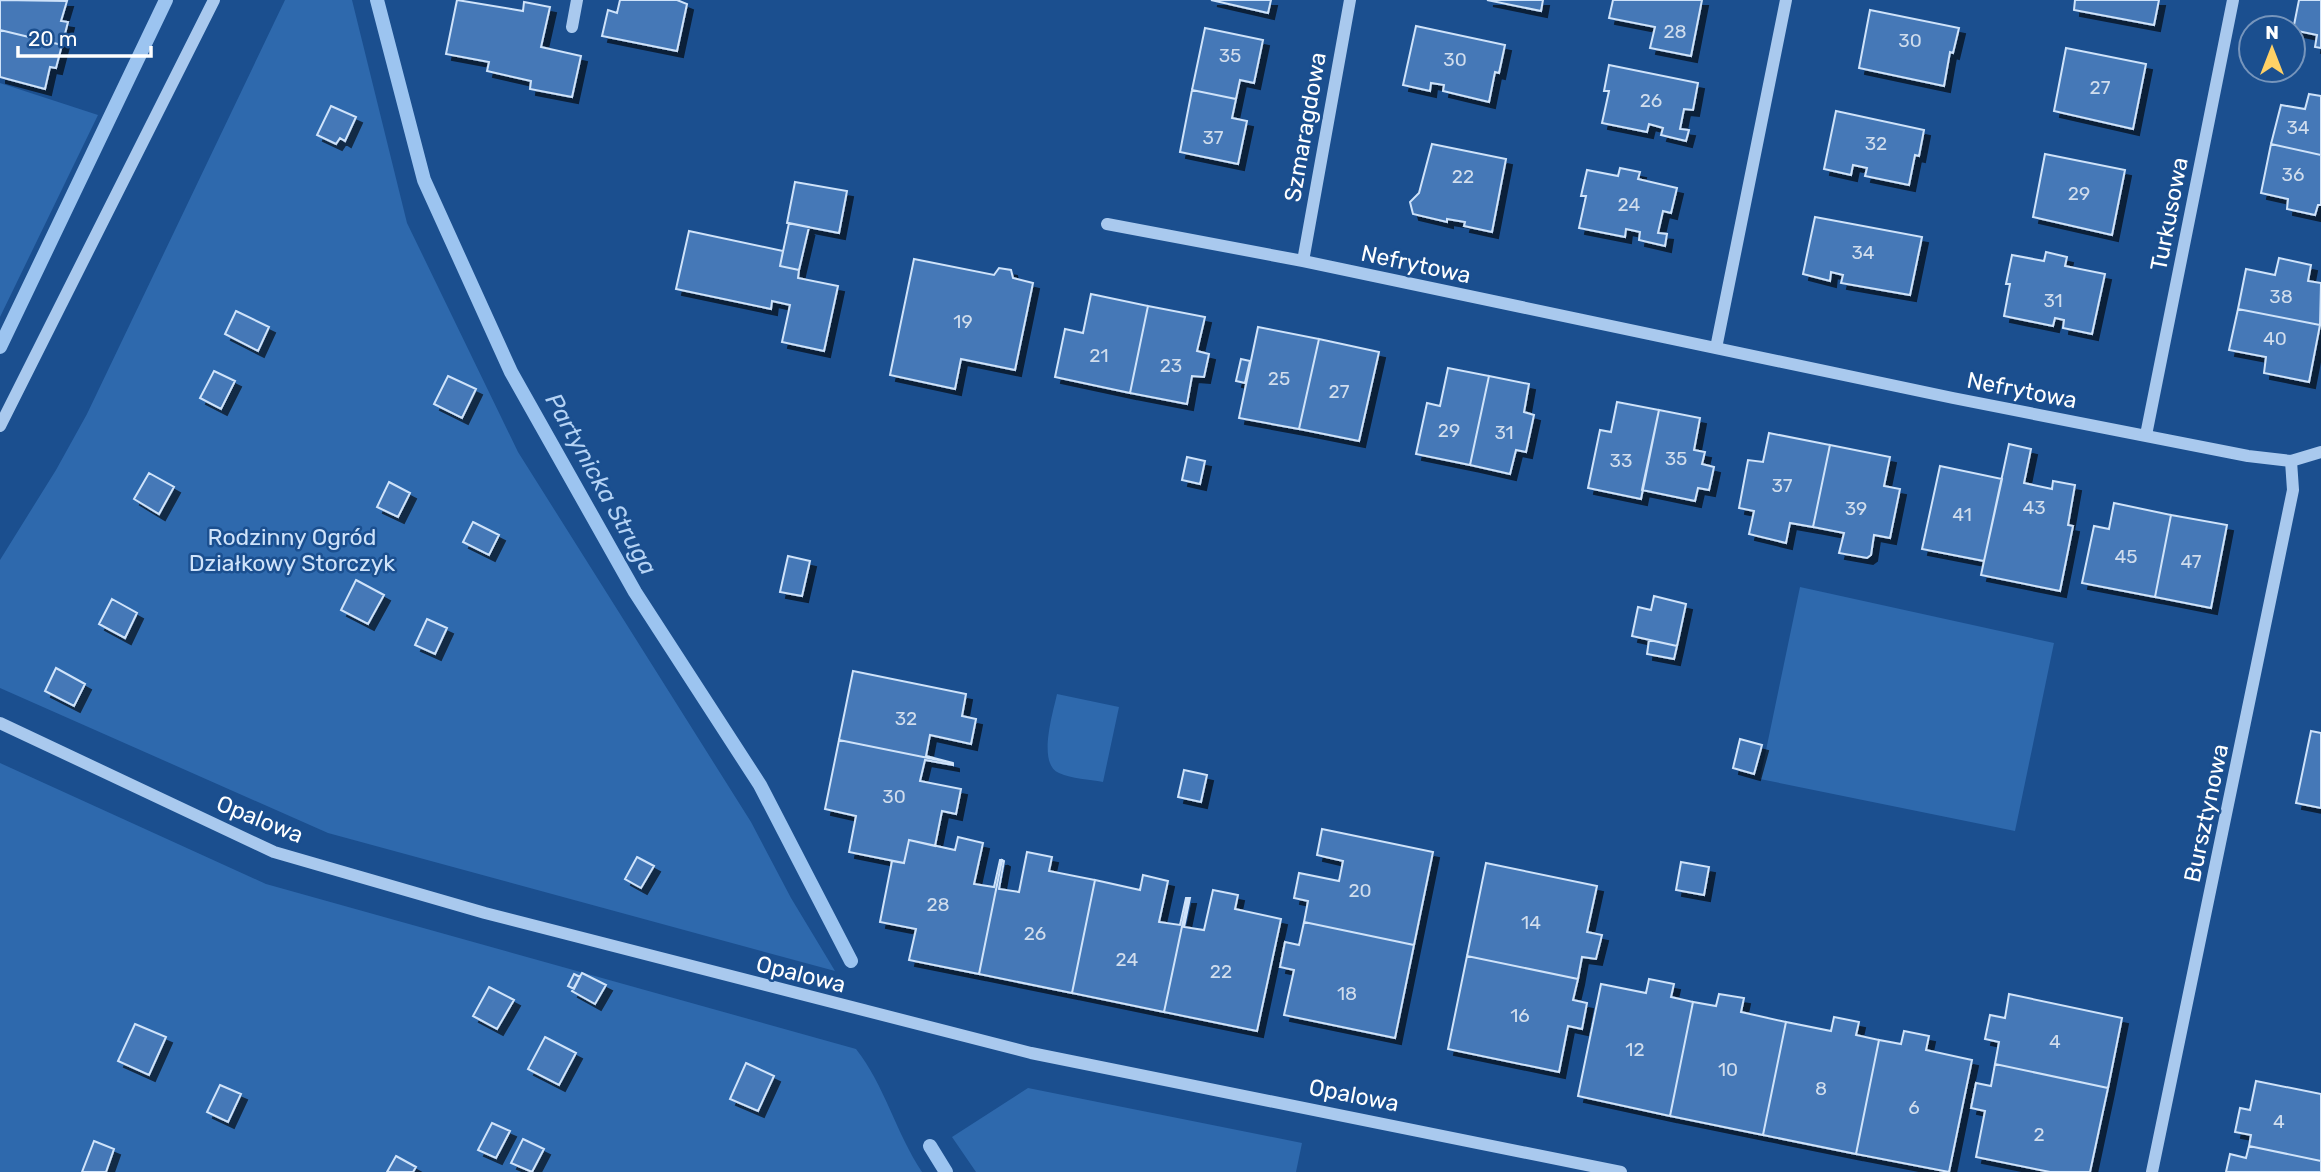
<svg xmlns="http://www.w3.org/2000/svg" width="2321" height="1172" font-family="Rubik,sans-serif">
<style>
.green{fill:#2e69ad}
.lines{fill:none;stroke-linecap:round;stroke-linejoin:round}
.stream{stroke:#9cc4f0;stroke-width:14}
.building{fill:#4478b7;stroke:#cfe3fa;stroke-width:2;filter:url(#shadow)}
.minor{stroke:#a9c9ee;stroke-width:12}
.labels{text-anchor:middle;stroke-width:5;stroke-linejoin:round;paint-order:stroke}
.number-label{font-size:19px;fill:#d0dded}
.street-label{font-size:23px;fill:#fff;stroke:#1b4f8f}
.park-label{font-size:23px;fill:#cfe3fa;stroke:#1b4f8f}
.water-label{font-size:24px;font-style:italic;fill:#b5d3f5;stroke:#1b4f8f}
</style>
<defs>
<filter id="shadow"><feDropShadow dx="6" dy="6" stdDeviation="0" flood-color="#0009"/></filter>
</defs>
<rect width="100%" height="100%" fill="#1b4f8f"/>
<!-- green -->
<path class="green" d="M285,0H352L407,223L518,452L751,822L791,898L835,971L328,833L0,688V560L56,470L87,414Z
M0,83L98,115L0,317Z
M1800,587L2054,643L2015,831L1760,779Z
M1057,694L1119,707L1103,782C1089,779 1072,779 1059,773C1037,764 1053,713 1057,694Z
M0,763L266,884L856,1049C885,1086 896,1133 922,1172H0Z
M1028,1088L1302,1143L1296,1172H976L952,1137Z"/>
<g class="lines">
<!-- stream -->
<path class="stream" d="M377,0L424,180L511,372L635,592L760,785L851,961
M0,347L166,0
M930,1146L946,1172"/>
</g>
<!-- building -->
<path class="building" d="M0,0L67,1L61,21L68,22L62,45L0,30Z
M457,0L523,11L524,2L550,7L541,47L581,56L572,97L530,89L531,81L487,71L489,62L446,54Z
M620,0H677L687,4L677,51L602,36L608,10L617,13Z
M1211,0H1271L1268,13Z
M1487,0H1543L1541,11Z
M1613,0H1702L1691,56L1650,48L1655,27L1609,18Z
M2075,0H2159L2154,25L2074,10Z
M2299,0H2321V48L2315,47L2317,35L2293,30Z
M1870,10L1959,28L1953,53L1950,52L1944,86L1859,68Z
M1416,26L1505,45L1499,73L1495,72L1489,102L1443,91L1444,85L1431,83L1430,91L1403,85Z
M1205,28L1263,40L1254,83L1240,80L1236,99L1192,90Z
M0,30L62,45L56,68L50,67L45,89L0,77Z
M2066,48L2146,64L2133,129L2054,111Z
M1609,65L1698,83L1693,110L1684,109L1680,129L1689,130L1686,141L1661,135L1663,128L1649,124L1647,132L1602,123L1609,91H1604Z
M1192,90L1236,99L1232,118L1247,121L1238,164L1180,152Z
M2309,94L2321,96V155L2271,144L2281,105L2305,109Z
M331,106L356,117L345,141L340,138L336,144L317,135Z
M1836,111L1924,130L1919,156L1915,155L1909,185L1865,176L1867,168L1853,165L1851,175L1824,169Z
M1432,144L1506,159L1492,232L1464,226L1465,222L1447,219V222L1413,214L1410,202L1419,193Z
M2271,144L2321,155V205H2318L2315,215L2287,209L2288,199L2261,193Z
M2045,154L2125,170L2112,235L2033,217Z
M1620,168L1640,172L1638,179L1677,188L1671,213L1663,211L1658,233L1667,234L1665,246L1639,240L1640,232L1626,229L1625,237L1579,228L1586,196H1581L1587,170L1618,176Z
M795,182L847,191L839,233L787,223Z
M1815,217L1922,237L1910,295L1841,283L1843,275L1831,272L1830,281L1803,274Z
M789,223L809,227L799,270L780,266Z
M689,231L783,251L780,266L799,270L798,278L838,286L824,351L782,342L790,305L772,301L771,309L676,289Z
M2046,252L2067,257L2065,266L2105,274L2092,334L2063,328L2064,320L2055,318L2053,326L2004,316L2010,284H2006L2012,255L2044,261Z
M2279,258L2311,265L2308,281L2321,283L2320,325L2238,309L2246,269L2275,275Z
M914,259L994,275L999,268L1011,270L1013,278L1033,283L1015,370L961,359L955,389L890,375Z
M1091,294L1148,306L1130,393L1055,377L1065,329L1083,333Z
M1148,306L1205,317L1197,351L1209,354L1204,377L1192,376L1187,404L1130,393Z
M2238,309L2320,325L2309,382L2264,373L2266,357L2229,350Z
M236,311L269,327L258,351L225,334Z
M1258,327L1319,339L1299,429L1239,418Z
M1319,339L1379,352L1359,441L1299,429Z
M1241,359L1250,361L1245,383L1236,381Z
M1448,368L1489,376L1470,465L1416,454L1427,403L1440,406Z
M214,371L235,381L221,409L200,398Z
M448,376L476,389L462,418L434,404Z
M1489,376L1529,384L1524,412L1534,415L1526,452L1516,450L1510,474L1470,465Z
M1617,402L1659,410L1641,499L1588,488L1600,430L1611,432Z
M1659,410L1700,418L1694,450L1705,452L1702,464L1714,467L1709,490L1698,488L1695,501L1642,490Z
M1769,433L1830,445L1813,527L1790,523L1786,543L1749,534L1754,511L1739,508L1748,460L1763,462Z
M2009,444L2031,449L2024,483L2052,489L2053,481L2075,485L2068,525L2073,526L2060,591L1981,575Z
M1830,445L1890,457L1884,486L1900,489L1890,538L1874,535L1871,555L1867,558L1839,553L1844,533L1813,527Z
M1187,457L1205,461L1200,484L1182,480Z
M1940,466L2002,479L1984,561L1922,549Z
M149,473L174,487L159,514L134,499Z
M389,482L410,493L398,517L377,507Z
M2114,503L2171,515L2155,597L2082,583L2094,526L2109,529Z
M2171,515L2227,525L2211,608L2155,597Z
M473,522L499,535L489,555L463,542Z
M788,556L810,561L802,596L780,592Z
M356,580L384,595L368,624L341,610Z
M1654,596L1686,604L1677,646L1632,636L1638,607L1651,610Z
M112,599L137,613L125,638L99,624Z
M427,619L447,628L435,654L415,645Z
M1649,640L1677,646L1674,659L1647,654Z
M56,668L85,684L74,706L45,691Z
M853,671L966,694L962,716L976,719L971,744L930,735L926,756L953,763L839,740Z
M2311,731L2321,733V808L2296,803Z
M1740,739L1762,745L1754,774L1733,768Z
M839,740L953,763V765L925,760L920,781L961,789L956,814L942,811L935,846L909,840L904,863L849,852L856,816L825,809Z
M1184,770L1207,775L1201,802L1178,797Z
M1322,829L1433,852L1414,945L1304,922L1308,901L1294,898L1299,873L1339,881L1343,861L1317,855Z
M958,837L983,843L974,884L994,887L1000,860H1002L979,974L909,960L916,929L880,922L892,861L904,863L909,840L955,850Z
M1027,852L1052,857L1049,871L1095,880L1072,993L979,974L1002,860L1004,861L999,889L1019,892Z
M637,857L654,866L641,888L625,879Z
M1681,862L1709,867L1704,895L1676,890Z
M1486,863L1597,886L1587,932L1602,935L1596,959L1582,957L1578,979L1467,956Z
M1143,875L1168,881L1159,922L1180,925L1186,898H1188L1164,1012L1072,993L1095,880L1140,890Z
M1213,890L1238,895L1235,909L1281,919L1257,1031L1164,1012L1188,898H1190L1184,927L1204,930Z
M1304,922L1414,945L1395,1038L1284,1015L1294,970L1280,967L1285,942L1299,945Z
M1467,956L1578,979L1573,1000L1587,1003L1582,1029L1568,1026L1559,1072L1448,1049Z
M582,973L606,985L595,1004L572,991Z
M574,974L580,977L574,989L568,986Z
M1649,979L1674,984L1671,997L1693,1002L1670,1116L1578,1096L1601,984L1646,993Z
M489,987L514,1000L497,1029L473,1016Z
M1719,994L1744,998L1741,1012L1786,1022L1763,1135L1670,1116L1693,1002L1716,1006Z
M2009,994L2122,1018L2108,1088L1995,1064L1999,1042L1985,1039L1990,1015L2005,1018Z
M1834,1017L1859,1022L1856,1035L1879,1040L1856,1154L1763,1135L1786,1022L1831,1031Z
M135,1024L166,1037L149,1075L118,1061Z
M1904,1031L1929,1036L1926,1050L1972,1060L1949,1172L1856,1154L1879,1040L1901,1044Z
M545,1037L576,1053L559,1085L528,1069Z
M746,1063L774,1076L758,1111L730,1099Z
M1995,1064L2108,1088L2090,1172H2050L1976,1157L1985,1111L1971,1108L1976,1083L1991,1086Z
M2256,1081L2321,1094V1161L2249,1146L2251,1135L2235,1132L2240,1108L2250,1110Z
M220,1085L241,1094L228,1122L207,1112Z
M492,1123L510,1131L496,1158L478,1150Z
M523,1139L544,1149L532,1172L511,1163Z
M94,1141L114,1149L106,1172H82Z
M2249,1146L2321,1161V1172H2226L2230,1154L2246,1158Z
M396,1156L416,1167L413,1172H387Z"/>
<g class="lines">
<!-- minor -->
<path class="minor" d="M572,27L577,0
M1107,224L1303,261L1953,398L2248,456L2291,461L2321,452
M1303,261L1350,0
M1716,348L1786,0
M0,426L214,0
M2146,435L2233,0
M0,723L274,852L485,913L1031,1053L1621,1172
M2152,1172L2293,490L2291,461"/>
</g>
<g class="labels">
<!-- number labels -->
<g class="number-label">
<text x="1675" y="38">28</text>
<text x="1910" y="47">30</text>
<text x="1230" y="62">35</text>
<text x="1455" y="66">30</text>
<text x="2100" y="94">27</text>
<text x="1651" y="107">26</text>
<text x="2298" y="134">34</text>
<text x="1213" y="144">37</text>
<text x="1876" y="150">32</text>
<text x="2293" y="181">36</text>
<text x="1463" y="183">22</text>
<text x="2079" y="200">29</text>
<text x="1629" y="211">24</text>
<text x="1863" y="259">34</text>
<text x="2281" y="303">38</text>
<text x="2053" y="307">31</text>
<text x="963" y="328">19</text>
<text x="2275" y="345">40</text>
<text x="1099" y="362">21</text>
<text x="1171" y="372">23</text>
<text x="1279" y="385">25</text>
<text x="1339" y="398">27</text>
<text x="1449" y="437">29</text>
<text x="1504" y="439">31</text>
<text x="1676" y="465">35</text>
<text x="1621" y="467">33</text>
<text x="1782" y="492">37</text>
<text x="2034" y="514">43</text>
<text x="1856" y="515">39</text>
<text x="1962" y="521">41</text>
<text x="2126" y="563">45</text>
<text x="2191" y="568">47</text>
<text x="906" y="725">32</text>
<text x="894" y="803">30</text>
<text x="1360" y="897">20</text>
<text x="938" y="911">28</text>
<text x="1531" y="929">14</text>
<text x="1035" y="940">26</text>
<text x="1127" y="966">24</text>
<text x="1221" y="978">22</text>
<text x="1347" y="1000">18</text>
<text x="1520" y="1022">16</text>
<text x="2055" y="1048">4</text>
<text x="1635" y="1056">12</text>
<text x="1728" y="1076">10</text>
<text x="1821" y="1095">8</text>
<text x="1914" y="1114">6</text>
<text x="2279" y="1128">4</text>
<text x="2039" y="1141">2</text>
</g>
<!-- street labels -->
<g class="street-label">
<text transform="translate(1305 127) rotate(-80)" y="8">Szmaragdowa</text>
<text transform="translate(2169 214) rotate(-79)" y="8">Turkusowa</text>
<text transform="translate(1416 264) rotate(12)" y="8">Nefrytowa</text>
<text transform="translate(2022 390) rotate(11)" y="8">Nefrytowa</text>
<text transform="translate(2206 813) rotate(-78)" y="8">Bursztynowa</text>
<text transform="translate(260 819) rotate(22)" y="8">Opalowa</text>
<text transform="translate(801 974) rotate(14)" y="8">Opalowa</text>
<text transform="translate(1354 1095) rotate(11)" y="8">Opalowa</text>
</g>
<!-- park labels -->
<g class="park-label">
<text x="292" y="545">Rodzinny Ogród<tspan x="292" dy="26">Działkowy Storczyk</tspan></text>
</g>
<!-- water labels -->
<g class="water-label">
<text transform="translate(601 484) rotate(61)" y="8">Partynicka Struga</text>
</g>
</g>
<!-- north arrow -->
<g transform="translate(2272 49)"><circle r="33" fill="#1b4f8f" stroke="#7695bc" stroke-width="2"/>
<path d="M0-5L12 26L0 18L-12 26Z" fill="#ffd166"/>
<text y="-10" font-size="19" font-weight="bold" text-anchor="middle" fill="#ffffff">N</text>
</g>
<!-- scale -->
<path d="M18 46v10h133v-10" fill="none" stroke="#ffffff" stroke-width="3.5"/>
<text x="28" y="46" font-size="21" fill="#ffffff" stroke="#1b4f8f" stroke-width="5" paint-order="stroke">20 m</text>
</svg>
